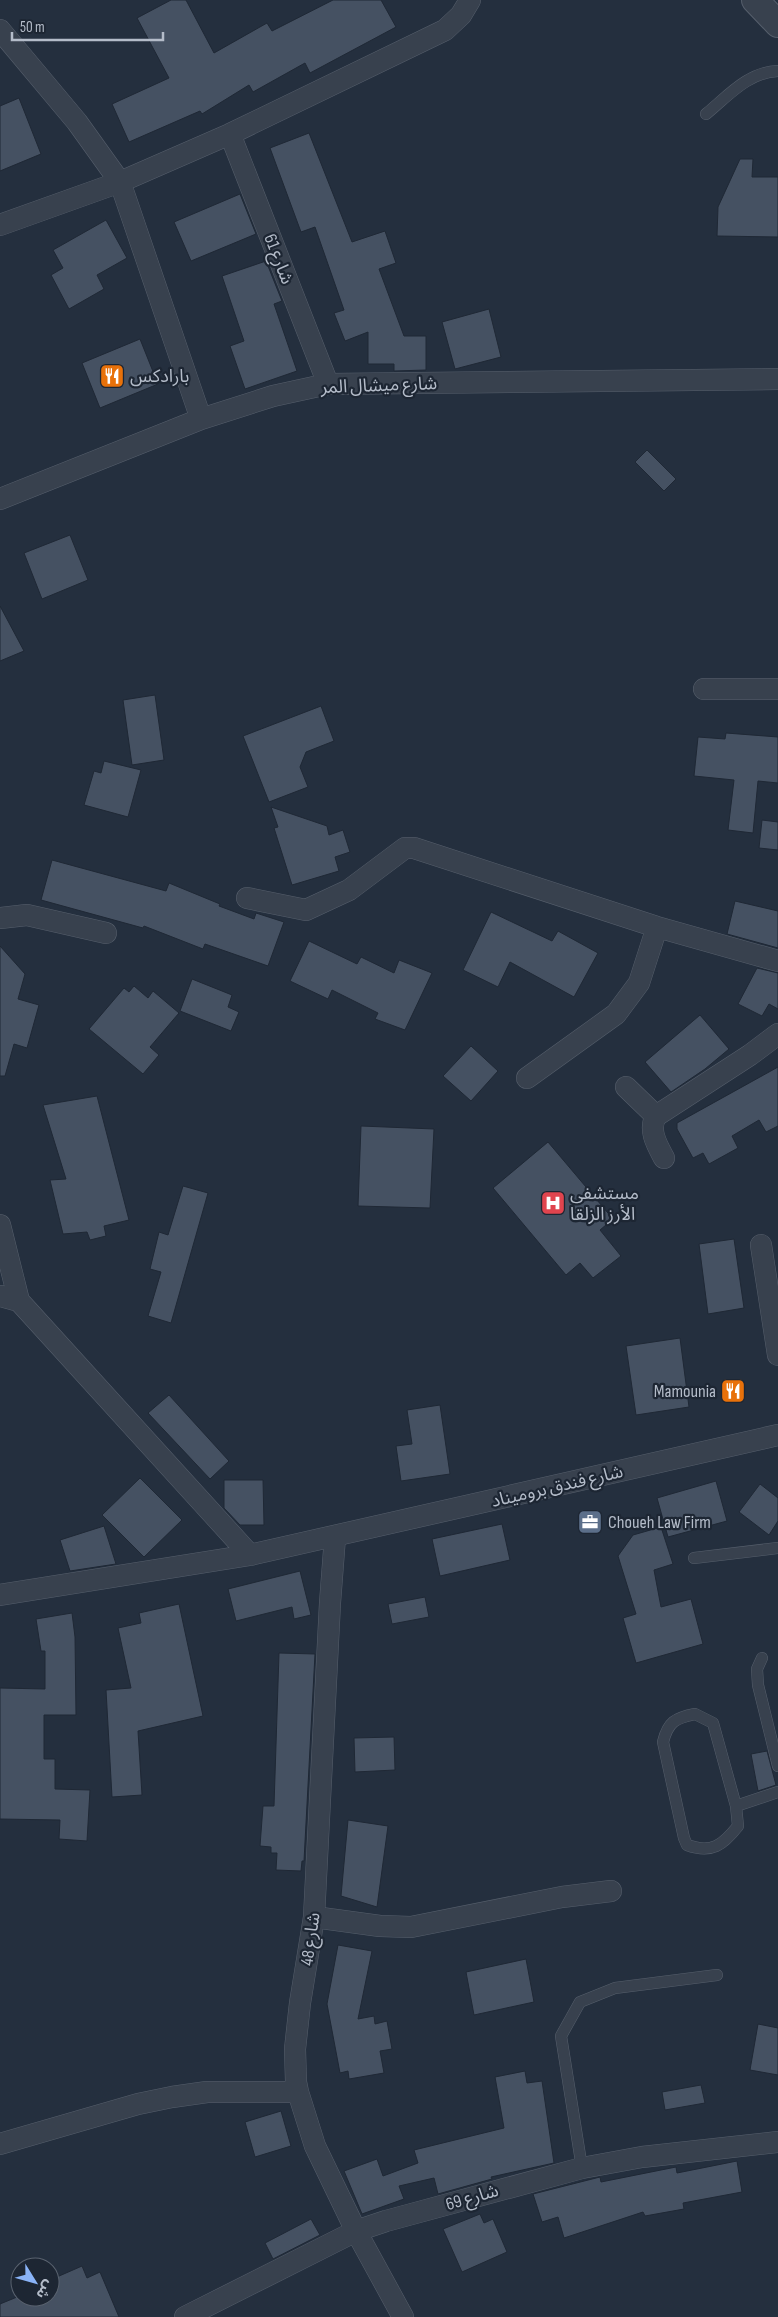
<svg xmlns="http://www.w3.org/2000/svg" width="778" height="2317" font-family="'Sofia Sans Condensed','Noto Sans Arabic',sans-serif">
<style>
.building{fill:#455162;stroke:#1f2835}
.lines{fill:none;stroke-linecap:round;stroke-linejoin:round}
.service-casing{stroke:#565f6c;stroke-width:12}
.minor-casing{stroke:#565f6c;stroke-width:22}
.tertiary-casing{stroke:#565f6c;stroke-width:28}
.service{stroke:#38414e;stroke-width:11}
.minor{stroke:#38414e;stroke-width:21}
.tertiary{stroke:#38414e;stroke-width:26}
.labels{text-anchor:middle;stroke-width:4.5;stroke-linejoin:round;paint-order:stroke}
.street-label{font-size:18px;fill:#b4bcc9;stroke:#1d2633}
.poi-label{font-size:18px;fill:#b4bcc9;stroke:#1d2633;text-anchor:start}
</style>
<rect width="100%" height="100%" fill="#242f3e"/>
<!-- building -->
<path class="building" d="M171,0H186L214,53L267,23L272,31L333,0H381L396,27L310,73L305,63L253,92L249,85L202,114L200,111L129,142L112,104L169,78L137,18Z
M19,98L41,154L0,171V106Z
M309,133L352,242L385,231L396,263L379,269L404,336H426V370L394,371V364H368V332L345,341L334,313L344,310L315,227L301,232L270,148Z
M740,159H753L752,177H778V237L717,236L718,207Z
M240,194L256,234L191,261L174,222Z
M106,220L127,258L97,275L104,289L69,309L51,275L63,268L53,250Z
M266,261L282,301L274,304L297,371L245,389L230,346L244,341L222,276Z
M489,309L501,357L455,369L442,322Z
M140,339L158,384L100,408L82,363Z
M647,450L676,479L664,491L635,462Z
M70,535L88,580L42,599L24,553Z
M0,606L24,651L0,661Z
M155,695L164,760L132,765L123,700Z
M321,706L334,741L306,752L300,767L308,787L269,802L243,736Z
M726,733L778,737V783L758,781L753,833L728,830L734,780L694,776L698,737L725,739Z
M104,761L141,770L128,817L84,805L94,771L101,773Z
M271,807L327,826L329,835L343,830L350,852L335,857L339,871L292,885L274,828L278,827Z
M762,820L778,822V850L759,848Z
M52,860L166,891L169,883L220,904L219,906L254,919L256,913L284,922L268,966L205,944L203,949L144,926L143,928L41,900Z
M735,901L778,911V948L727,934Z
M491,912L552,941L558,931L598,953L574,997L510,962L498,987L463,970Z
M309,941L357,964L361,957L394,973L399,960L432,973L405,1030L375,1019L378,1013L332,990L328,999L290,981Z
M0,946L25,974L18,999L39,1005L27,1048L14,1044L5,1076H0Z
M757,968L778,973V1009L769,1004L762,1016L738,1004Z
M192,979L232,995L228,1007L239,1012L231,1031L180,1011Z
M134,986L148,998L153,991L179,1013L150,1047L159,1055L143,1074L89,1029L124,988L129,992Z
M700,1015L729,1049L705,1069L671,1092L645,1062Z
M471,1046L498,1071L471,1101L443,1076Z
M778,1067V1126L766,1132L759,1120L732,1136L738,1148L709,1164L703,1153L693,1158L677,1129V1123Z
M97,1096L129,1220L104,1226L106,1236L90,1240L87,1232L63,1234L50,1180L66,1179L43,1105Z
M361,1126L434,1129L430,1208L358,1206Z
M548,1142L613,1219L600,1230L621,1256L593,1278L580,1263L566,1275L493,1188Z
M183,1186L208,1193L171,1323L148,1316L161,1272L150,1269L159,1232L168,1235Z
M734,1239L744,1308L708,1314L699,1244Z
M680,1338L689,1407L636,1415L626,1346Z
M169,1395L229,1461L210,1479L148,1413Z
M440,1405L450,1474L401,1481L396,1446L412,1444L407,1410Z
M140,1478L182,1520L144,1557L102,1515Z
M224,1480H263L264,1525H240L224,1508Z
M716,1481L727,1521L668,1537L657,1498Z
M760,1484L778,1498V1521L769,1535L739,1512Z
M502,1524L510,1560L440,1576L432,1539Z
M104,1526L116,1564L70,1571L60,1540Z
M661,1527L673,1564L654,1570L661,1607L691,1599L703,1644L636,1663L623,1618L636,1614L618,1556L633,1535Z
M300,1571L311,1615L294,1619L292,1607L236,1621L228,1589Z
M425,1597L429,1617L392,1624L388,1604Z
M179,1604L203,1716L138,1731L142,1795L112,1797L106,1690L131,1688L118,1628L141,1623L139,1613Z
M72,1613L75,1637L76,1715H44V1759H55V1789L90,1790L87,1841L59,1839L60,1820L0,1819V1688L45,1689V1651H41L36,1619Z
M279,1653L315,1654L304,1861H302L301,1871L276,1870L277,1853H271V1847L260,1846L263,1806H274Z
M394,1737L395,1770L355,1772L354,1738Z
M767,1751L776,1785L758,1791L751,1754Z
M348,1820L388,1826L377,1907L341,1896Z
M338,1945L372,1951L358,2019L374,2016L375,2024L387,2021L392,2049L380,2051L384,2073L349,2079L348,2071L340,2073L327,2004Z
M526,1959L534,2002L474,2015L466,1972Z
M758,2024L778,2028V2075L750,2070Z
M525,2071L527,2083L542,2081L554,2163L491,2177L492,2179L438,2194L434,2178L399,2186L404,2199L362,2214L344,2171L377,2159L383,2176L418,2163L414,2150L504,2128L495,2077Z
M701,2085L705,2103L665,2110L662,2092Z
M281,2111L291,2146L255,2157L245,2122Z
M737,2161L742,2192L683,2203L684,2209L645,2216L643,2212L564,2238L558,2217L542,2222L533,2194L600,2177L601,2182L676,2167L677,2173Z
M480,2214L484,2223L493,2219L507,2252L462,2272L443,2229Z
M311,2219L320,2235L273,2259L265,2243Z
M82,2266L87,2278L100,2272L119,2317H0V2304L17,2297H50V2280Z"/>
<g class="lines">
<defs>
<path id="service" d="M706,114C728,96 748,72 778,71
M694,1558L778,1548
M762,1658L757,1669L758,1685L778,1766
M695,1714L713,1723L736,1806L738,1826C723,1845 712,1854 687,1845L684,1838L663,1742C668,1722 675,1718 695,1714Z
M736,1806L778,1792
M582,2168L561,2036L580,2002L615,1988L717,1975"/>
<path id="minor" d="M0,30L77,122L120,182L201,419
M230,134L328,384
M0,225L120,182L230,134L445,30L461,15L470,0
M0,499L201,419L273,396L328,384L778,379
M704,689H778
M247,898L306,910L349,890L405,848H414L657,927L778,961
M0,918L27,915L106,933
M527,1078L616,1014L639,983L657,927
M626,1087L656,1116
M664,1158C657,1145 648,1130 656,1116L750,1055L778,1034
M0,1225L19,1301
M761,1245L778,1355
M0,1296L19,1301L250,1555
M335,1537L330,1603L314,1917L300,2003L295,2049L296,2082L298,2092L315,2146L356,2231L403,2317
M0,1595L250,1555L778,1435
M314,1917L380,1926L411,1927L562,1897L611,1891
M0,2144L138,2104L172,2097L207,2092H298
M185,2317L356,2231L386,2221L582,2168L642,2157L778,2142"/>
<path id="tertiary" d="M755,0L778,24"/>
</defs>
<!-- service casing -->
<use href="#service" class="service-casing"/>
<!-- minor casing -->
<use href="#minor" class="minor-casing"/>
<!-- tertiary casing -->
<use href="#tertiary" class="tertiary-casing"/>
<!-- service -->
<use href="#service" class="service"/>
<!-- minor -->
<use href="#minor" class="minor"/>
<!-- tertiary -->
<use href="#tertiary" class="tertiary"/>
</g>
<!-- icons -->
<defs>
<symbol id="restaurant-square" viewBox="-11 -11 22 22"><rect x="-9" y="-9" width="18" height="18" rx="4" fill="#e8710a" stroke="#1d2633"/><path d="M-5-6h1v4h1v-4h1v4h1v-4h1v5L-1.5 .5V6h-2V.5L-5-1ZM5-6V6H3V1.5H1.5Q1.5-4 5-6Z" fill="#fff"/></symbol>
<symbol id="hospital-square" viewBox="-11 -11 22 22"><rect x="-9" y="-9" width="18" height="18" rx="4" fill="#e0444e" stroke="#1d2633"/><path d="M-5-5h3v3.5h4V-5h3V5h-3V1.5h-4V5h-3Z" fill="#fff"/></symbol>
<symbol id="office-square" viewBox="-11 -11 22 22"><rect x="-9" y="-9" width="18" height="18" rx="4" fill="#5c6f8a" stroke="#1d2633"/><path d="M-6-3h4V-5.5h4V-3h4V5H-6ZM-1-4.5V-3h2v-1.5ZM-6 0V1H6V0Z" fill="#fff"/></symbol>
</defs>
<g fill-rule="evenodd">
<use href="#restaurant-square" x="98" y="362" width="28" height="28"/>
<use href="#hospital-square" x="539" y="1189" width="28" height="28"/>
<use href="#restaurant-square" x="719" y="1377" width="28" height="28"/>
<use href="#office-square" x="576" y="1508" width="28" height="28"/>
</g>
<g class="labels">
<!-- street labels -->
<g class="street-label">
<text transform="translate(279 259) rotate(69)" y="6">شارع 61</text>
<text transform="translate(379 385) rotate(-2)" y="6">شارع ميشال المر</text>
<text transform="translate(557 1486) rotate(-13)" y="6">شارع فندق بروميناد</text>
<text transform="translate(310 1939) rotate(-82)" y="6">شارع 48</text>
<text transform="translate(472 2197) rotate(-16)" y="6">شارع 69</text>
</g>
<!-- poi labels -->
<g class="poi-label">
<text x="130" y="382">بارادكس</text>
<text x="570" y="1199">مستشفى<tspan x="570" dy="21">الأرز الزلقا</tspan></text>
<text x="716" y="1397" text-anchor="end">Mamounia</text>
<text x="608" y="1528">Choueh Law Firm</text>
</g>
</g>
<!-- north arrow -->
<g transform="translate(35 2282) rotate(127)"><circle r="24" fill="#1d2633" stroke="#59626f"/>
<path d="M0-4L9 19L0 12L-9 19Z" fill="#8ab4f8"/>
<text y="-8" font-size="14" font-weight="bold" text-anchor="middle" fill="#b4bcc9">ش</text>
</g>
<!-- scale -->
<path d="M12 32v8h151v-8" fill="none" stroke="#b4bcc9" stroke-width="2.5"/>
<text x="20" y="32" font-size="15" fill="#b4bcc9" stroke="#1d2633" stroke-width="4" paint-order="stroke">50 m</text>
</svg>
